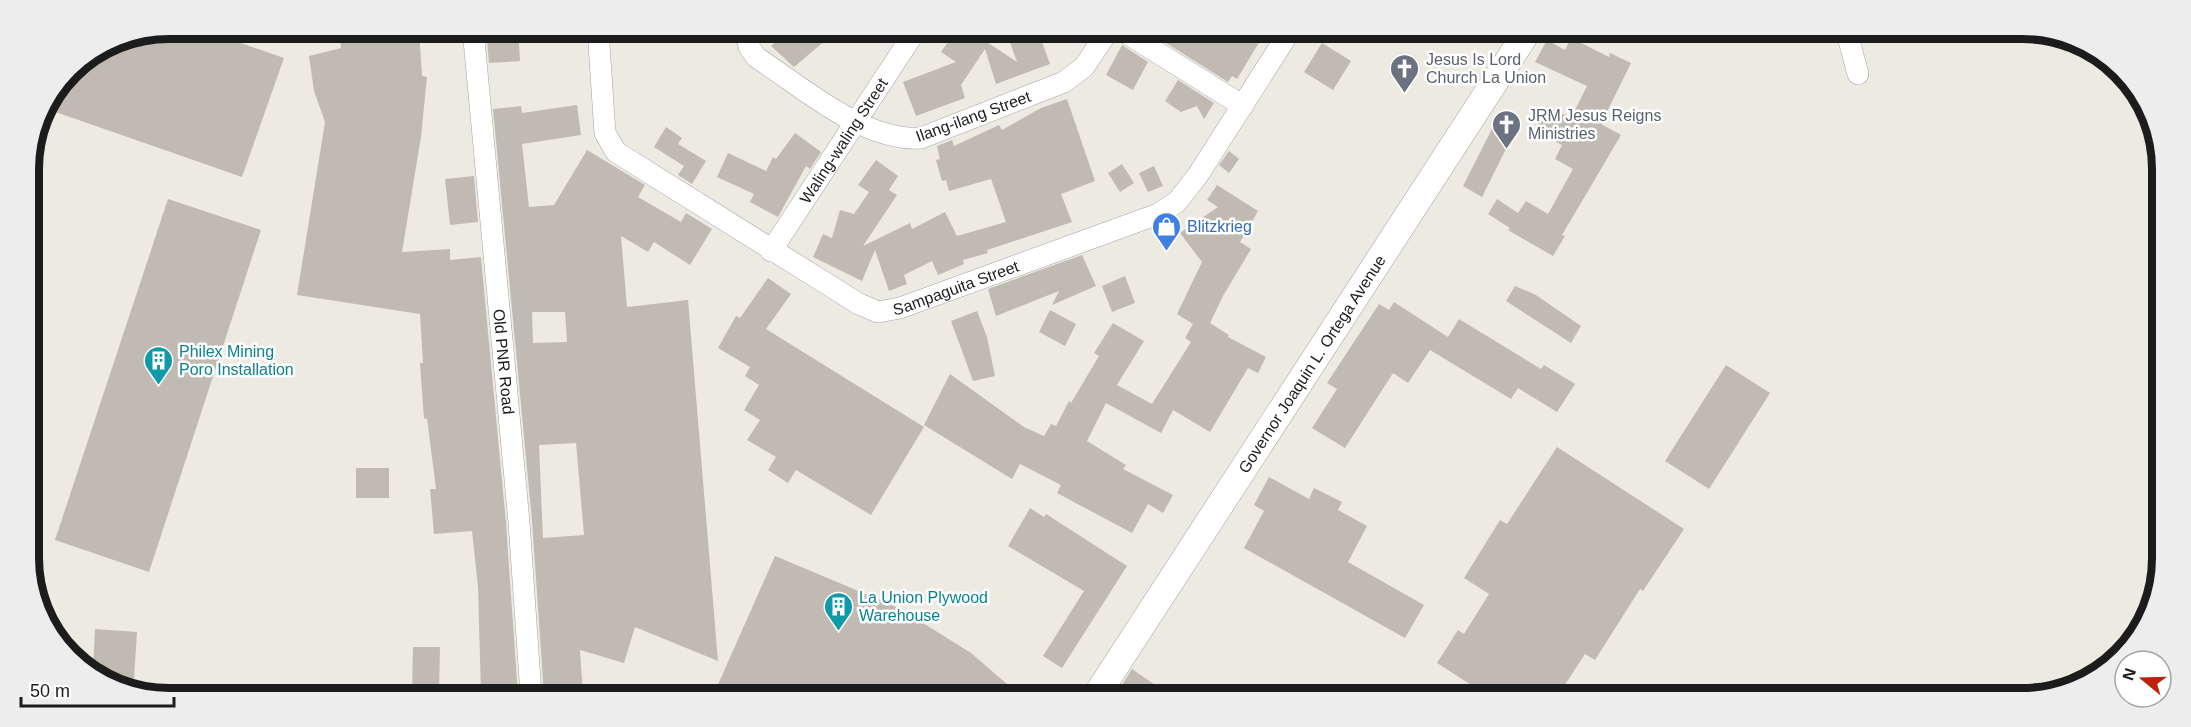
<svg xmlns="http://www.w3.org/2000/svg" width="2191" height="727" font-family="Helvetica,sans-serif">
<style>
.building{fill:#c1bab2;fill-rule:evenodd}
.lines{fill:none;stroke-linecap:round;stroke-linejoin:round}
.minor-casing{stroke:#a3a3a3;stroke-width:22}
.tertiary-casing{stroke:#a3a3a3;stroke-width:28}
.minor{stroke:#fff;stroke-width:21}
.tertiary{stroke:#fff;stroke-width:27}
.labels{text-anchor:middle;stroke-width:5;stroke-linejoin:round;paint-order:stroke}
.worship-label{font-size:16px;fill:#5b616d;stroke:#fff;text-anchor:start}
.street-label{font-size:16px;fill:#1c1c1c;stroke:#fff}
.shop-label{font-size:16px;fill:#366cbe;stroke:#fff;text-anchor:start}
.culture-label{font-size:16px;fill:#0d838f;stroke:#fff;text-anchor:start}
.rim{fill:none;stroke:#1c1c1c;stroke-width:8}
</style>
<rect width="100%" height="100%" fill="#edeae2"/>
<!-- building -->
<path class="building" d="M169,28L201,29L284,58L242,177L44,108L70,69L115,39Z
M339,29H419L422,76L427,77L421,137L402,252L450,249V260L481,257L506,523L518,695L481,694L478,587L472,531L434,534L430,489H436L427,418L424,419L420,363H423L420,314L297,295L325,122L314,91L309,56L341,48Z
M486,29H518L520,61L489,63Z
M790,30H820L827,39L794,67L771,46Z
M956,31H970L1017,62L1006,31H1038L1050,64L996,84L985,49L961,85L965,98L916,116L903,82L956,62L941,52Z
M1147,31H1266L1237,79L1232,76L1228,82Z
M1571,38L1609,57L1610,53L1631,63L1601,124L1621,135L1562,235L1565,236L1553,256L1508,230L1510,228L1488,214L1497,199L1518,213L1526,201L1548,214L1573,169L1555,159L1562,145L1534,131L1547,106L1571,118L1587,86L1535,62L1547,40L1565,50Z
M1322,43L1351,61L1333,90L1304,72Z
M1122,45L1148,62L1133,90L1106,75Z
M1178,80L1214,103L1204,119L1197,106L1181,112L1165,101Z
M1067,99L1095,181L1061,194L1072,222L987,250L988,253L963,260L964,264L938,275L932,261L904,275L907,284L889,291L875,250L862,281L813,257L823,234L832,238L840,210L854,214L869,192L858,185L876,160L898,176L889,190L897,195L863,246L910,223L912,229L945,212L957,236L1006,222L991,179L949,191L946,180L942,181L936,160L940,159L937,146L952,140L954,146L999,125L1002,130L1041,108Z
M577,105L581,135L522,144L529,207L554,205L587,150L645,185L638,197L681,222L686,213L712,229L690,265L654,242L648,252L621,236L627,307L688,300L718,661L635,627L624,663L580,650L583,695H544L532,521L493,109L521,106L522,113ZM532,312H565L567,342L533,343ZM576,443L584,535L543,538L539,445Z
M1494,125L1513,135L1482,197L1463,186Z
M666,127L682,138L678,144L706,161L692,184L678,175L684,166L654,147Z
M795,133L821,152L810,169L806,166L778,217L750,202L754,194L717,177L728,153L766,171L773,157L776,159Z
M1229,151L1239,159L1229,173L1219,165Z
M1122,164L1134,183L1120,192L1108,173Z
M1154,166L1163,186L1148,192L1139,173Z
M474,176L478,222L450,225L445,179Z
M1217,185L1258,211L1240,242L1251,249L1223,296L1210,323L1229,335L1228,337L1266,357L1258,373L1248,368L1210,432L1173,410L1161,433L1106,403L1087,441L1126,465L1123,469L1173,495L1163,513L1148,504L1132,533L1057,493L1061,485L1020,464L1012,479L924,425L950,374L1024,427L1044,436L1051,424L1056,426L1069,401L1071,403L1099,356L1094,353L1113,323L1144,341L1117,385L1152,404L1191,342L1185,338L1193,324L1177,314L1202,262L1180,233L1218,207L1207,200Z
M168,199L261,230L149,572L55,540Z
M1082,255L1096,286L1052,305L1059,291L996,316L988,289Z
M1125,276L1135,303L1112,312L1102,286Z
M768,278L791,294L766,329L924,427L871,515L796,470L788,483L768,470L776,457L747,440L760,420L744,410L759,385L745,376L750,367L718,348L736,316L740,318Z
M1515,286L1536,295L1581,326L1571,343L1506,301Z
M1394,302L1448,337L1459,319L1541,369L1544,365L1575,384L1557,412L1518,388L1511,399L1430,350L1408,383L1393,373L1345,448L1312,428L1337,389L1327,383L1379,304L1389,310Z
M1050,310L1076,324L1065,346L1039,332Z
M977,311L987,337L995,376L973,381L951,321Z
M1726,365L1770,393L1709,489L1665,461Z
M1557,447L1684,529L1643,591L1640,589L1595,660L1585,654L1557,697H1490L1437,663L1458,630L1464,634L1489,594L1464,578L1500,520L1507,524Z
M356,468H389V498H356Z
M1269,477L1309,499L1314,488L1342,502L1338,510L1367,526L1348,562L1424,605L1405,638L1244,548L1264,511L1254,505Z
M1030,508L1044,517L1046,514L1127,566L1062,668L1043,656L1084,591L1008,546Z
M775,556L899,608L971,653L1021,696L730,695L716,689Z
M95,629L137,632L133,694L93,669Z
M413,647H440L439,694H412Z
M1132,669L1171,696H1115Z"/>
<g class="lines">
<defs>
<g id="minor">
<path id="s1" d="M473,29L519,522L531,695"/>
<path id="s2" d="M598,30L605,133L616,152L859,304L878,312L900,308L1158,214L1177,202L1198,175L1290,31"/>
<path d="M746,30L749,47L756,57C802,87 864,142 921,138L1064,82L1084,67L1108,31"/>
<path d="M1123,31L1243,106"/>
<path d="M1847,33L1858,74"/>
<path id="s3" d="M771,251L916,30"/>
</g>
<g id="tertiary">
<path id="s4" d="M1096,696L1527,32"/>
</g>
</defs>
<!-- minor casing -->
<use href="#minor" class="minor-casing"/>
<!-- tertiary casing -->
<use href="#tertiary" class="tertiary-casing"/>
<!-- minor -->
<use href="#minor" class="minor"/>
<!-- tertiary -->
<use href="#tertiary" class="tertiary"/>
</g>
<!-- icons -->
<defs>
<symbol id="church-pin" viewBox="-11 -11 22 30"><path d="M0 17L-7.5 6A9.5 9.5 0 1 1 7.5 6Z" fill="#6b7280" stroke="#fff"/><path d="M-1.2-6h2.4v3.5h3.3v2.4h-3.3V6h-2.4V-.1h-3.3v-2.4h3.3Z" fill="#fff"/></symbol>
<symbol id="shop-pin" viewBox="-11 -11 22 30"><path d="M0 17L-7.5 6A9.5 9.5 0 1 1 7.5 6Z" fill="#3f7fe0" stroke="#fff"/><path d="M-5-2.5h2.3a2.7 3.5 0 0 1 5.4 0H5L5.5 6h-11ZM-1.5-2.5h3a1.5 2.3 0 0 0-3 0Z" fill="#fff"/></symbol>
<symbol id="building-pin" viewBox="-11 -11 22 30"><path d="M0 17L-7.5 6A9.5 9.5 0 1 1 7.5 6Z" fill="#0f9aa8" stroke="#fff"/><path d="M-4-6H4V6H1V3H-1V6H-4ZM-2.5-4.3h1.7v1.8h-1.7ZM.8-4.3h1.7v1.8H.8ZM-2.5-1h1.7V.8h-1.7ZM.8-1h1.7V.8H.8Z" fill="#fff"/></symbol>
</defs>
<g fill-rule="evenodd">
<use href="#church-pin" x="1388" y="52" width="33" height="45"/>
<use href="#church-pin" x="1490" y="108" width="33" height="45"/>
<use href="#shop-pin" x="1150" y="210" width="33" height="45"/>
<use href="#building-pin" x="142" y="344" width="33" height="45"/>
<use href="#building-pin" x="822" y="590" width="33" height="45"/>
</g>
<g class="labels">
<!-- worship labels -->
<g class="worship-label">
<text x="1426" y="65">Jesus Is Lord<tspan x="1426" dy="18">Church La Union</tspan></text>
<text x="1528" y="121">JRM Jesus Reigns<tspan x="1528" dy="18">Ministries</tspan></text>
</g>
<!-- street labels -->
<g class="street-label">
<text transform="translate(973 116) rotate(-20)" y="6">Ilang-ilang Street</text>
<text dy="6" stroke="none"><textPath href="#s3" startOffset="132">Waling-waling Street</textPath></text>
<text dy="6" stroke="none"><textPath href="#s2" startOffset="514">Sampaguita Street</textPath></text>
<text dy="6" stroke="none"><textPath href="#s1" startOffset="334">Old PNR Road</textPath></text>
<text dy="6" stroke="none"><textPath href="#s4" startOffset="396">Governor Joaquin L. Ortega Avenue</textPath></text>
</g>
<!-- shop labels -->
<g class="shop-label">
<text x="1187" y="232">Blitzkrieg</text>
</g>
<!-- culture labels -->
<g class="culture-label">
<text x="179" y="357">Philex Mining<tspan x="179" dy="18">Poro Installation</tspan></text>
<text x="859" y="603">La Union Plywood<tspan x="859" dy="18">Warehouse</tspan></text>
</g>
</g>
<!-- crop -->
<path d="M0 0H2191V727H0ZM169 39H2022A130 130 0 0 1 2152 169V558A130 130 0 0 1 2022 688H169A130 130 0 0 1 39 558V169A130 130 0 0 1 169 39Z" fill="#ededed" fill-rule="evenodd"/>
<path class="rim" d="M169 39H2022A130 130 0 0 1 2152 169V558A130 130 0 0 1 2022 688H169A130 130 0 0 1 39 558V169A130 130 0 0 1 169 39Z"/>
<!-- north arrow -->
<g transform="translate(2143 679) rotate(289)"><circle r="28" fill="#ffffff" stroke="#a4a4a4" stroke-width="1.5"/>
<path d="M0-4.5L10 22L0 15L-10 22Z" fill="#bd210a"/>
<text y="-9" font-size="16" font-weight="bold" text-anchor="middle" fill="#1c1c1c">N</text>
</g>
<!-- scale -->
<path d="M21 697v9h153v-9" fill="none" stroke="#1c1c1c" stroke-width="3"/>
<text x="30" y="697" font-size="18" fill="#1c1c1c" stroke="#ffffff" stroke-width="4.5" paint-order="stroke">50 m</text>
</svg>
